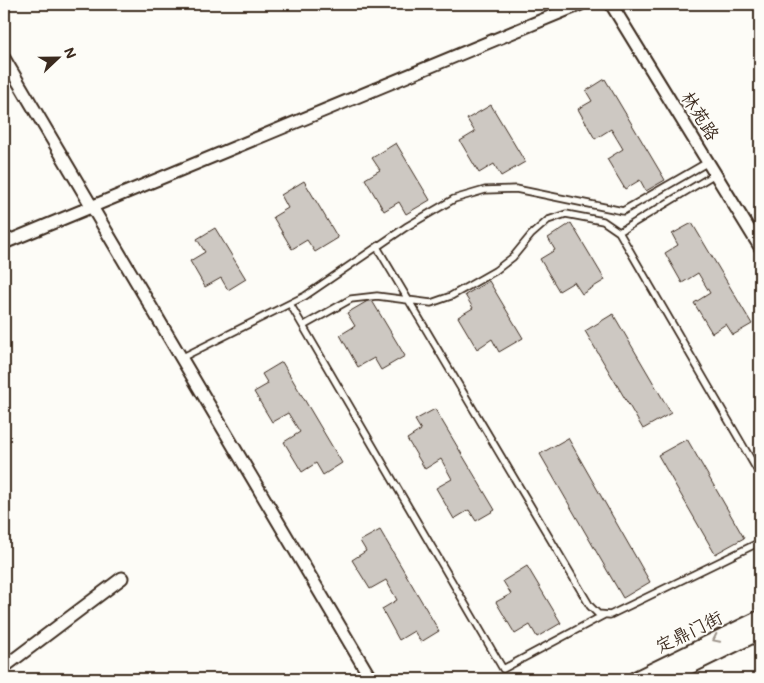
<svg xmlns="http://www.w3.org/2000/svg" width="764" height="683" font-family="Mali,'LXGW WenKai TC',sans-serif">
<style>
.building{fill:#cdc8c2;stroke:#3b2a1e}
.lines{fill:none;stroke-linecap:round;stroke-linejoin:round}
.service-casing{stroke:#3b2a1e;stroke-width:9}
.minor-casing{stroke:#3b2a1e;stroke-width:15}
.tertiary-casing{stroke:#3b2a1e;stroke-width:18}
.service{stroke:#fdfcf7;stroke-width:5.5}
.minor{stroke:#fdfcf7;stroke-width:11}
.tertiary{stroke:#fdfcf7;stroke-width:14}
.oneway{stroke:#9c938a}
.labels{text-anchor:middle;stroke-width:4;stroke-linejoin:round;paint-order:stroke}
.street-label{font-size:18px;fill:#3b2a1e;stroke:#fdfcf7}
</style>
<rect width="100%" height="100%" fill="#fdfcf7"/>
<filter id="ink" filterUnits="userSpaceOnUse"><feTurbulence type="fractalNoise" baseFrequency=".02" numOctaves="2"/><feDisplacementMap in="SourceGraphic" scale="10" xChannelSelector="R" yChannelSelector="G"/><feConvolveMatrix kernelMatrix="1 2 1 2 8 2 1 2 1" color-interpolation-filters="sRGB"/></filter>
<g filter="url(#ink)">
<!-- building -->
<path class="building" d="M605,79L665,180L646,191L640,180L625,189L607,159L623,149L611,129L595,139L578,109L592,101L586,91Z
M491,105L525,162L501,176L494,164L479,173L460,141L475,132L467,119Z
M396,143L430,200L406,214L399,202L384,211L365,179L380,170L372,158Z
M304,181L338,238L315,252L307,240L292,249L273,217L288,208L281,195Z
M571,223L605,280L582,294L574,282L559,291L540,259L555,250L548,238Z
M692,223L752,324L733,335L726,324L712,333L694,303L710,293L698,273L682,283L665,253L678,245L672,234Z
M215,228L246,279L228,290L221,278L205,287L190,261L205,252L197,239Z
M489,281L523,338L499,352L492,339L477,349L458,317L473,308L465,295Z
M371,299L405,356L381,370L374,358L358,367L340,335L355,326L347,313Z
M613,314L671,413L643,429L585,331Z
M282,362L342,463L323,475L316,463L302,472L284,442L300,432L288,413L272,422L254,392L268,384L262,374Z
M435,409L495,510L476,521L469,510L454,519L436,488L452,479L441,459L425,469L407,439L421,430L415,420Z
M568,438L650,582L623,598L540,454Z
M687,439L744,538L715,554L658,455Z
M380,530L439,631L421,642L414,631L399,640L382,609L397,600L386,580L370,589L352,560L366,551L360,541Z
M527,566L561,623L537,637L530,625L515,634L496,602L511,594L503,581Z"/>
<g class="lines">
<defs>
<path id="service" d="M715,174L619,232L760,475
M377,247L590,606L598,614L610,615L760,542
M290,304L303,326L351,299L377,296L431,303L451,296L495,271L513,257L531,235L548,220L566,214L603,221L619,232
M303,326L503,669L604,615
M181,358L305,296L406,227L454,199L485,190L516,189L623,211L708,162"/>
<path id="minor" d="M611,4L760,247
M4,58L371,679
M4,243L581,4
M4,667L122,578"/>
<path id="tertiary" d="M635,679L760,618
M664,679L760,632"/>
</defs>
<!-- service casing -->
<use href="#service" class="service-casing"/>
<!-- minor casing -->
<use href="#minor" class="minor-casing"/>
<!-- tertiary casing -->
<use href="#tertiary" class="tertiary-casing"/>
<!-- service -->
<use href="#service" class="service"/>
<!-- minor -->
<use href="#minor" class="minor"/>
<!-- tertiary -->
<use href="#tertiary" class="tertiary"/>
</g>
<!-- one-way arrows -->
<defs><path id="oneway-chevron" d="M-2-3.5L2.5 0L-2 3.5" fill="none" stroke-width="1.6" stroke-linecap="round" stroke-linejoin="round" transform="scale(1.25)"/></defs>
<use class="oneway" href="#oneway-chevron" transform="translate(716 639) rotate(154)"/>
</g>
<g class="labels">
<!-- street labels -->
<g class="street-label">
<text transform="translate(700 116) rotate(58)" y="6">林苑路</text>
<text transform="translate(689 632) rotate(-26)" y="6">定鼎门街</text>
</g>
</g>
<!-- margin -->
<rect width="764" height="683" fill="none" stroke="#fdfcf7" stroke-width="20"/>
<rect x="10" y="10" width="744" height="663" fill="none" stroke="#3b2a1e" stroke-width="2" filter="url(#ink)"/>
<!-- north arrow -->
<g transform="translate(58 58) rotate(68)" stroke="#fdfcf7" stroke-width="4" paint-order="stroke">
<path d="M0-4L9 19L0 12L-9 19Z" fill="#3b2a1e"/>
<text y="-8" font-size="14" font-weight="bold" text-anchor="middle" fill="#3b2a1e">N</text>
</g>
</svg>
